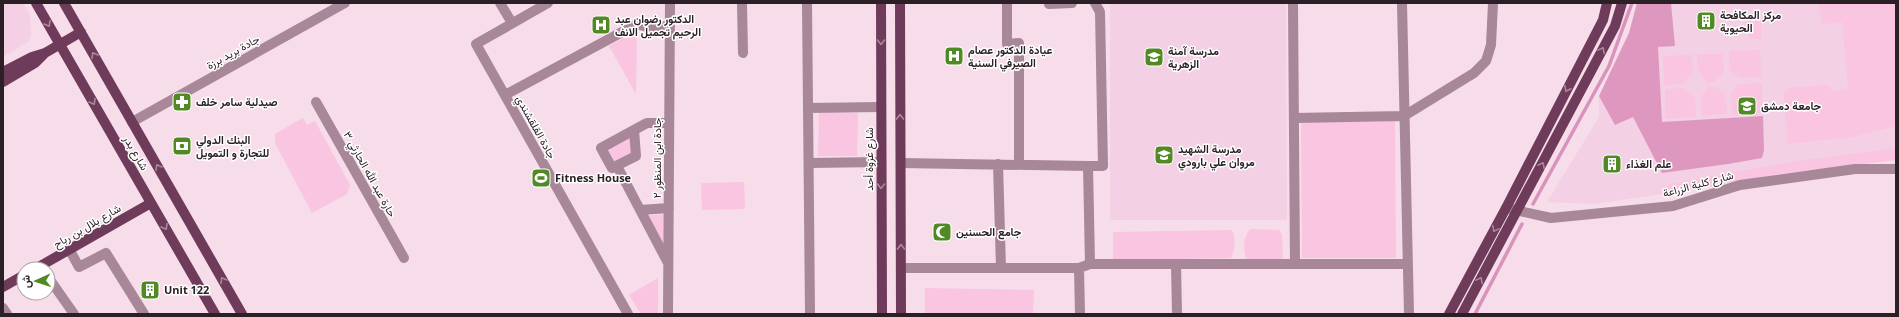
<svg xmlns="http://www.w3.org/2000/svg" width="1899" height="317" font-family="'Open Sans',Vazirmatn,sans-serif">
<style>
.built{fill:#f3d0e3}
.green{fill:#f9c5e1}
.forest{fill:#de98c0}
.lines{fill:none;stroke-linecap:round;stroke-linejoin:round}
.stream{stroke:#d992bb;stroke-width:3.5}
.minor{stroke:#a78798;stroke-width:10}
.major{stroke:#6f3b5a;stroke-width:10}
.oneway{stroke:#a9899c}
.labels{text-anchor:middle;stroke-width:3;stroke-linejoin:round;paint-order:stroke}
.poi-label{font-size:11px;font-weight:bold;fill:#2a2025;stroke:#fff;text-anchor:start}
.street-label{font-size:11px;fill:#2a2025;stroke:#fff}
</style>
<rect width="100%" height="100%" fill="#f7dcea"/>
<!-- built -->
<path class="built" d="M3,3H23L30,14L31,35L29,41L3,57Z
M1110,3H1286L1287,220H1110Z
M1637,3H1896V160L1786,173L1662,194L1595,204L1547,202L1599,117V96L1629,33Z"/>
<!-- green -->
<path class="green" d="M1818,3H1896V126L1853,137L1787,144L1784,91L1788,88L1827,85L1834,91L1848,88L1842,22L1822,24Z
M1761,17V39H1750L1744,19Z
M637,30L636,94L609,46Z
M1760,50L1761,77L1740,78L1730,70L1729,51Z
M1697,54H1723L1724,72L1715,82L1707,83L1698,70Z
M1692,55L1693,72L1683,84L1664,85L1663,56Z
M1759,83L1762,85V111L1759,113L1732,115L1731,95L1738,84Z
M1708,87H1717L1725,95L1727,114L1702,116L1701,97Z
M1683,88L1695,97L1696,115L1694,117L1666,119L1665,89Z
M819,112L858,113L857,156H818Z
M303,118L307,125L315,121L350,185L347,194L312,213L275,143V134Z
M1395,121L1396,258H1302L1301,122Z
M631,133L633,155L612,165L603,148Z
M1896,148V160L1786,173L1662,194L1670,184L1785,163Z
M744,182L745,209L702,210L701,183Z
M668,214L666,253L645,216Z
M1251,229L1279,230L1282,235L1283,258L1277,261L1249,260L1246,259C1243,250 1243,235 1251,229Z
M1232,230C1236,237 1235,251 1231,258L1113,260V232Z
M658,278V314H641L629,295Z
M925,288L1034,290L1033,314H925Z"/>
<!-- forest -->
<path class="forest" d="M1637,3H1671L1675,46L1658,47L1662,122L1763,116L1764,150L1762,158L1728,164L1662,173L1633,117L1615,125L1599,96L1629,33Z"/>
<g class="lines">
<!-- stream -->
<path class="stream" d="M1533,204L1609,66L1632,3
M1475,314L1522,224"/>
<!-- minor -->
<path class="minor" d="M500,3L512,23
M548,3L476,44L628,314
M742,3L743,53
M807,3L810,314
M1007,3V44L1019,43V165
M1293,3L1295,264
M1402,3L1409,314
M1049,4L1072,3
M505,95L637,24L647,27L670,26
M316,102L404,258
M808,108L881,107
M1294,118L1404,116L1474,73L1486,61L1491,45L1493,3
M132,122L345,3
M634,130L636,156L612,168L601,148Z
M634,130L647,123H669
M809,163L881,162
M901,163L1088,166
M998,164L1001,268
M617,166L668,263
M1506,208L1551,218L1673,206L1740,185L1855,169H1896
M640,210L669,208
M69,249L79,267L106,253L144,314
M1090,264L1088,166H1103L1100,12L1095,3
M1176,264L1177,314
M901,268H1079L1090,264H1408
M1079,268L1080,314
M48,277L74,314
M3,308L7,314
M668,314L670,3"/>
<!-- major -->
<path class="major" d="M36,3L215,314
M64,3L242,314
M881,3L882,314
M900,3L901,314
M3,72L32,57L45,53L81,32
M3,82L35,63L44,54
M35,269L151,203
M3,287L24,275
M1449,314L1506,208L1603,20L1607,3
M1462,314L1615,26L1622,3"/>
</g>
<!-- one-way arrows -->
<defs><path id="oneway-chevron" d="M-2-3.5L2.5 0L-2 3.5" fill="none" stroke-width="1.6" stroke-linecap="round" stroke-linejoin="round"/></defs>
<g class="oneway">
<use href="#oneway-chevron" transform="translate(48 24) rotate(60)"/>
<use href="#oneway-chevron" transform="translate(881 42) rotate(90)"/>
<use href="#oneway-chevron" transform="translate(1602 50) rotate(-62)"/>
<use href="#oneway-chevron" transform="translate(94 55) rotate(-120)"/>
<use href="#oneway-chevron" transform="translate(1567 89) rotate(117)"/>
<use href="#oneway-chevron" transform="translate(93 102) rotate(60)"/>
<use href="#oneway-chevron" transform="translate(900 117) rotate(-90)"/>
<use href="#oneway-chevron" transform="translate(1542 165) rotate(-62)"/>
<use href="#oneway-chevron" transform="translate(158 167) rotate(-120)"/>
<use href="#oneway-chevron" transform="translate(881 186) rotate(90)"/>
<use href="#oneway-chevron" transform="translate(165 227) rotate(60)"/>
<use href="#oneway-chevron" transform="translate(1495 229) rotate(118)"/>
<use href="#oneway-chevron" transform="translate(901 247) rotate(-90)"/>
<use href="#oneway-chevron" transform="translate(223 280) rotate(-120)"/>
<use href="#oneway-chevron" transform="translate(1480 280) rotate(-62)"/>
</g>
<!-- icons -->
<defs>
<symbol id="building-square" viewBox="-11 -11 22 22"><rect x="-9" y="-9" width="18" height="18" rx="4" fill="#518924" stroke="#fff"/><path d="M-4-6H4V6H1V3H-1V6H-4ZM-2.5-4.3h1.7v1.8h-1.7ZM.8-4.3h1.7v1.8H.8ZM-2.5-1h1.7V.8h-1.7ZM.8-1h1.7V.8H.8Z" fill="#fff"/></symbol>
<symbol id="hospital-square" viewBox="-11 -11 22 22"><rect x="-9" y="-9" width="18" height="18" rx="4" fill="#518924" stroke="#fff"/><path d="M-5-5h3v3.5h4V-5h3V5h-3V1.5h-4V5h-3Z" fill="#fff"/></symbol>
<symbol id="school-square" viewBox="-11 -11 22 22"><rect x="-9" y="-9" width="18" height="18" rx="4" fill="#518924" stroke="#fff"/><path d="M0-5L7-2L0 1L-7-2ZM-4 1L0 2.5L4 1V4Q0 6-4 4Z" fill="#fff"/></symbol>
<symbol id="pharmacy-square" viewBox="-11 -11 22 22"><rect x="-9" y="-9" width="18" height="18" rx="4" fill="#518924" stroke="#fff"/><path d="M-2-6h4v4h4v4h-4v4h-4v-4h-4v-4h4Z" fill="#fff"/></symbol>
<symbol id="university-square" viewBox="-11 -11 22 22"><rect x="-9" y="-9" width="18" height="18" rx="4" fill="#518924" stroke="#fff"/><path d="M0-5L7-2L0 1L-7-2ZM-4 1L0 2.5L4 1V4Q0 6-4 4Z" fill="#fff"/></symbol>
<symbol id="bank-square" viewBox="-11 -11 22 22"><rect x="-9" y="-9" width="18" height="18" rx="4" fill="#518924" stroke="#fff"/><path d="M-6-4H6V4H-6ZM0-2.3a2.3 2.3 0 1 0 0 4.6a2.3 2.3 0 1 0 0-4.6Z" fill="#fff"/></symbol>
<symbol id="stadium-square" viewBox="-11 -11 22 22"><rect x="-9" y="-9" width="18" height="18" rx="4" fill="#518924" stroke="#fff"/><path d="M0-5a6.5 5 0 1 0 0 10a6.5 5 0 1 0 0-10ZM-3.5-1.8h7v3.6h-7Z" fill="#fff"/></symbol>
<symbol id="mosque-square" viewBox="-11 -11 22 22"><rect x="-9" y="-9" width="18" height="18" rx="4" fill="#518924" stroke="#fff"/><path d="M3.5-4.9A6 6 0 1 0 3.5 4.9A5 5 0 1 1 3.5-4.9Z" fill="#fff"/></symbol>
</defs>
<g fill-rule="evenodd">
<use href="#building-square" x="1695" y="10" width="22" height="22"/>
<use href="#hospital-square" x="590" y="14" width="22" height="22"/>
<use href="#hospital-square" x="943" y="45" width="22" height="22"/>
<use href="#school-square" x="1143" y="46" width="22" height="22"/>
<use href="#pharmacy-square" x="171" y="91" width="22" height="22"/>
<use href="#university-square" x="1736" y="95" width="22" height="22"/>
<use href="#bank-square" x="171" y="135" width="22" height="22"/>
<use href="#school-square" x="1153" y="144" width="22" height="22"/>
<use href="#building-square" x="1601" y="153" width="22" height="22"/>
<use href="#stadium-square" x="530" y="167" width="22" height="22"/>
<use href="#mosque-square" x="931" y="221" width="22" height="22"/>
<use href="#building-square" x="139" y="279" width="22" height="22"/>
</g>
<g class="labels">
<!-- poi labels -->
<g class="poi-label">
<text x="1720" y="19">مركز المكافحة<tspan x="1720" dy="13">الحيوية</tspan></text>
<text x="615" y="23">الدكتور رضوان عبد<tspan x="615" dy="13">الرحيم تجميل الانف</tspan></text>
<text x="968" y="54">عيادة الدكتور عصام<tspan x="968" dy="13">الصيرفي السنية</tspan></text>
<text x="1168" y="55">مدرسة آمنة<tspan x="1168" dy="13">الزهرية</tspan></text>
<text x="196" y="106">صيدلية سامر خلف</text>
<text x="1761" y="110">جامعة دمشق</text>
<text x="196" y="144">البنك الدولي<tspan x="196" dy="13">للتجارة و التمويل</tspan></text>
<text x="1178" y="153">مدرسة الشهيد<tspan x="1178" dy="13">مروان علي بارودي</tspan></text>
<text x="1626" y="168">علم الغذاء</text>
<text x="555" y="182">Fitness House</text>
<text x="956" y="236">جامع الحسنين</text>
<text x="164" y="294">Unit 122</text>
</g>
<!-- street labels -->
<g class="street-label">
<text transform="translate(233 52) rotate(-29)" y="4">جادة بريد برزة</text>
<text transform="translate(536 127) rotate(61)" y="4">جادة القلقشندي</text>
<text transform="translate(136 153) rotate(60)" y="4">شارع بدر</text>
<text transform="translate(657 158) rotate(-90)" y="4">جادة ابن المنظور ٢</text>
<text transform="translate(869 159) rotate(-90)" y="4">شارع غزوة أحد</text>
<text transform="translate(370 174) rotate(61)" y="4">حارة عبد الله الحارثي ٣</text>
<text transform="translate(1698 184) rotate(-15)" y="4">شارع كلية الزراعة</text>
<text transform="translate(87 226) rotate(-30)" y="4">شارع بلال بن رباح</text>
</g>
</g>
<!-- border -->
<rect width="1899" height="317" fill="none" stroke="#2a2025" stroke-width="8"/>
<!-- north arrow -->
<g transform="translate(36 281) rotate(267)"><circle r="19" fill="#ffffff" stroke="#aaa6a8"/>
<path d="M0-3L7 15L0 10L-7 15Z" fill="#518924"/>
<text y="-6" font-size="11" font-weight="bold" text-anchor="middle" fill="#2a2025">ش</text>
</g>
</svg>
